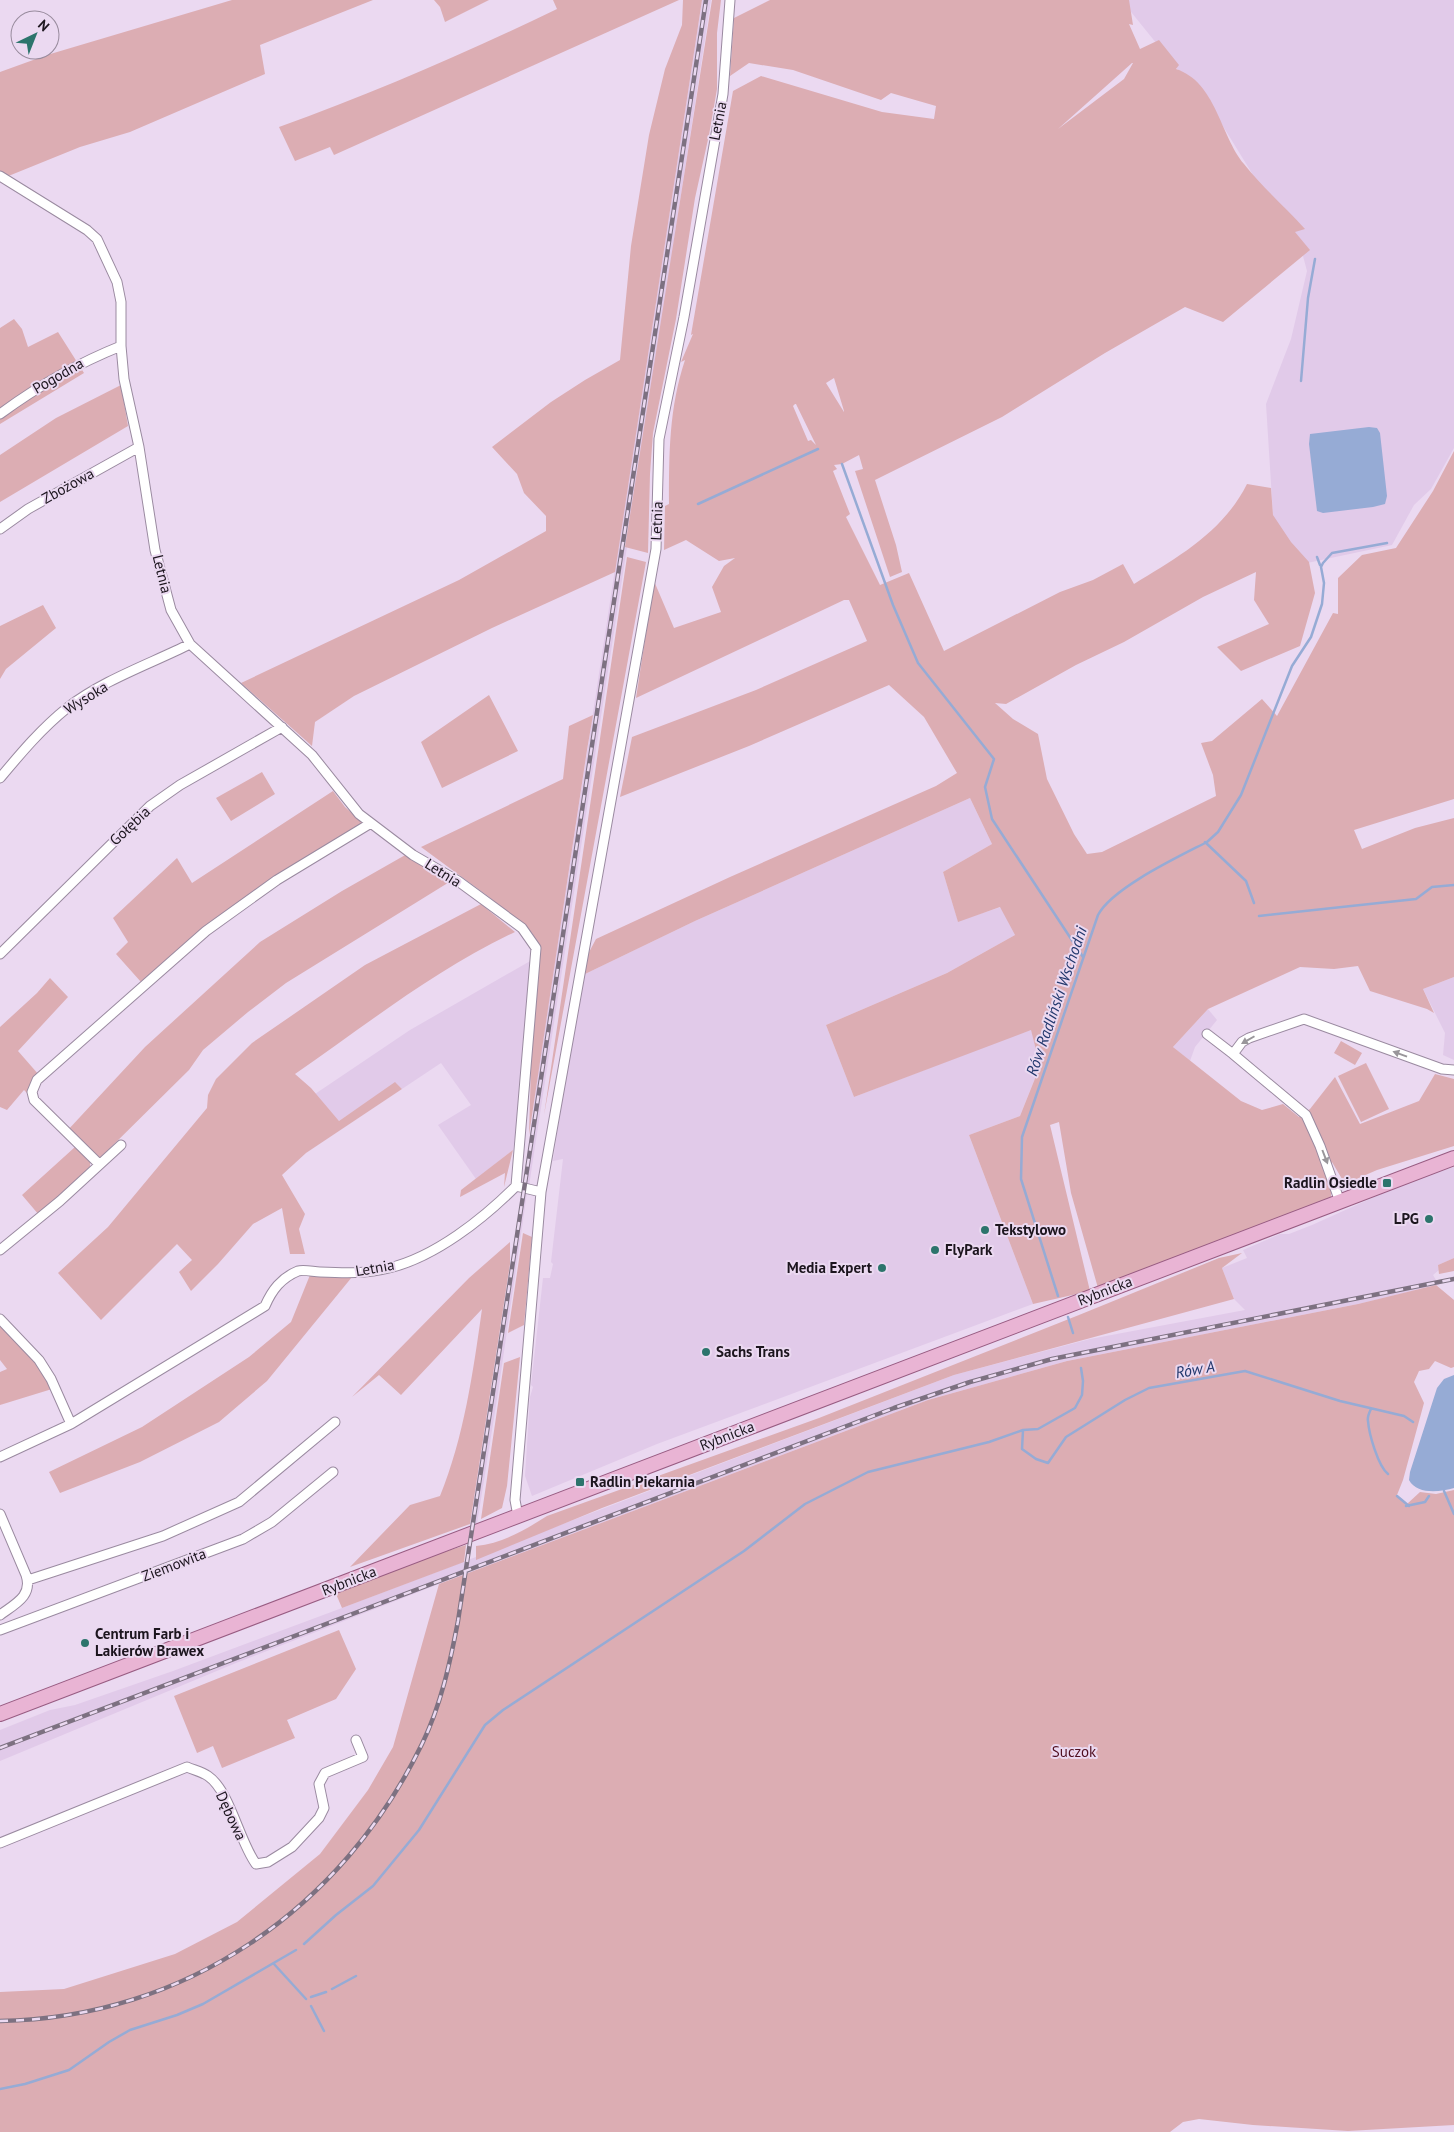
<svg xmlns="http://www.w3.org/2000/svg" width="1454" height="2132" font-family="'PT Sans',sans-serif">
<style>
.built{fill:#e1cae9}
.green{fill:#dcadb3;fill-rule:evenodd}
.water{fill:#96abd5}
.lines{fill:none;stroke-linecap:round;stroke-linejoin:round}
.stream{stroke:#96abd5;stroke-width:2.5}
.street-casing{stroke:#9a8aa0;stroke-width:11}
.primary-casing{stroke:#985c82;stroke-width:16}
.street{stroke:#fff;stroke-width:9}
.primary{stroke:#e9b4d4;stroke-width:14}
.rail-casing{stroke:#7d7181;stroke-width:4.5}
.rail{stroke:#ebd9f1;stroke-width:2.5;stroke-dasharray:8;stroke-linecap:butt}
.oneway{fill:#99969a}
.poi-dot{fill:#2c746c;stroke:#ebd9f1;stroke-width:2}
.labels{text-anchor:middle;stroke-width:4;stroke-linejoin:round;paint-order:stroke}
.street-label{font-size:15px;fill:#1c151e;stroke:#ebd9f1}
.poi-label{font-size:15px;font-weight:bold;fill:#1c151e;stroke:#ebd9f1;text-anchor:start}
.park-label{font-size:15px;fill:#4f0e1f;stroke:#ebd9f1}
.water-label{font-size:16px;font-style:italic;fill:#22386d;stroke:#ebd9f1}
</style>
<rect width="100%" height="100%" fill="#ebd9f1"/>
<!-- built -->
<path class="built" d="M702,0H711L529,1186L524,1183L537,1079Z
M1126,0H1454V448L1431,489L1414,505L1392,545L1293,566L1273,515L1266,404L1291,339L1307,271L1303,256L1221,123L1127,7Z
M970,798L992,844L943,872L958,921L1001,907L1015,935L947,973L826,1025L854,1097L1031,1029L1040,1066L1020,1116L969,1135L1033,1304L657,1444L532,1496L525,1476L530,1397L533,1387L531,1385L543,1278H550L553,1264L551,1262L563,1159L553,1161L572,1030L583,975L695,921Z
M532,960L521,1095L513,1150L476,1179L438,1125L471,1105L441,1063L402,1089L395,1083L339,1121L315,1094L410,1030Z
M1454,977V1060L1443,1055L1445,1033L1423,989Z
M1208,1009L1217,1020L1195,1047L1190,1061L1173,1047Z
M1454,1167V1258L1438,1265L1439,1270L1433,1275L1439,1285L1358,1304L1067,1361L928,1400L439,1584L236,1663L0,1761V1730L50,1710L75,1705L173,1671L342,1608L954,1375L1090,1339L1245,1310L1234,1299L1222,1268L1247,1258L1243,1250L1280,1234H1289L1312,1225L1412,1180Z
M522,1192L527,1193L498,1393L477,1524H470Z"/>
<!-- green -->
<path class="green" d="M232,0H373L260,45L265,74L130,132L80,147L6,177L0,171V72L47,55Z
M434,0H489L445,22L440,7Z
M553,0H679L334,155L330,147L295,161L279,127C374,93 466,53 557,9Z
M683,0H702L615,572L492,628L354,696L315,722L312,746L241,683L459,580L546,531V516L524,493L517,474L492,447L551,402L585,380L620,360L631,246L649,135L665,69L682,25Z
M712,0H721L717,33V89L709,135L695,198L676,319L653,433L650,474L648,553L625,547Z
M770,0H1129L1133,25L1129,24L1140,49L1159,40L1179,65L1176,69C1216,82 1220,135 1244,164C1262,187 1285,207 1305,229L1295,232L1310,250L1223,322L1185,307L1105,353L1002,417L875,480L896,545L902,572L890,577L855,471L863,469L859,455L842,464L834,465L837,469L833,471L850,514L846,517L880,585L909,573L944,651L1060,592L1093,580L1123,564L1134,584C1178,557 1223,532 1247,484L1271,488L1273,515L1291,542L1309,562L1315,593L1300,646L1241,671L1217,647L1269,624L1254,600L1256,572L1203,597L1124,642L1076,665L1006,704L995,703L1013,719L1038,734L1047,779L1074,834L1087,854L1102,852L1216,796L1213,775L1201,743L1212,741L1262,699L1277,716L1333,613L1338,614V578L1362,555L1396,548L1433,491L1454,451V799L1354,830L1362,849L1415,828L1454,818V977L1423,989L1434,1013L1427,1009L1370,991L1358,966L1334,969L1300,967L1208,1009L1173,1047L1241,1101L1262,1110L1283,1104L1299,1117L1310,1109L1335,1077L1360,1124L1419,1101L1435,1074L1454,1079V1146L1377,1170L1345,1184L1332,1162L1331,1197L1098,1288L1071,1193L1059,1122L1050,1125L1090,1291L1033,1304L969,1135L1020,1116L1040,1066L1031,1030L854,1097L826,1025L947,973L1015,935L1000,907L958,922L943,872L992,844L970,798L695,921L583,975L587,956L596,939L730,877L936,786L957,773L924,717L889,685L749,746L620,797L632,737L756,690L867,641L849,600H844L636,698L654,581L674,628L721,612L712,587L724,566L735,558L719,561L686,540L664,550L665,506L669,504C669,454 669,408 685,360L681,362L693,334L691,335L733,91L761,76L882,112L934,119L936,106L891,93L881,100L793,70L749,63L730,76L734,18ZM1133,63L1124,79L1058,129L1132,63ZM834,378L844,411V412L826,383ZM795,404H796L816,445L811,440L808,441L793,406Z
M14,319L22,329L28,347L58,332L84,373L0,424V328Z
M121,385L128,426L0,502V455L56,418Z
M627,557L646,562L544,1115Z
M43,605L56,628L6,669L0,679V626Z
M489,695L518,751L442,788L421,742Z
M593,715L587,750L529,1135L532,1031L540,950L532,933L489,897L421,847L563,779L569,726Z
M262,772L275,794L231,821L216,798Z
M333,791L345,807L363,823L141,982L116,954L128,942L113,918L177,858L192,883Z
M407,854L451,881L286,983L248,1012L203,1050L189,1070L99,1159L67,1131L145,1047L260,942L342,891Z
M481,904L515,932C436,969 366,1025 295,1074L311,1088L339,1121L395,1082L402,1089L306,1153L282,1175L305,1214L299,1229L305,1254H290L282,1208L253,1224L218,1264L191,1291L179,1272L192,1260L177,1244L101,1320L58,1273L108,1227L207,1108L208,1095L216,1079L252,1043L365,965Z
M50,978L68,997L18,1051L39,1075L29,1095L24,1090L7,1110L0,1107V1027L37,993Z
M1341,1041L1362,1053L1355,1065L1334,1053Z
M1366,1063L1389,1109L1361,1122L1338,1076Z
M75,1147L90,1160V1167L39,1215L22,1195Z
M513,1150L504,1187L505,1173L460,1197L461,1190Z
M523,1233L532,1237L524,1325L508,1333Z
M510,1242V1264L470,1524L350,1567L410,1505L440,1496C464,1437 473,1373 482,1309L401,1395L379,1375L352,1397L469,1278Z
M1242,1253L1222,1268L1234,1299L954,1375L602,1508L476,1560V1546C503,1543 525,1530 547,1516L819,1418L1079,1315L1219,1258Z
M1454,1258V1271L1439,1274L1438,1265Z
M310,1275L352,1277L267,1381L219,1422L140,1462L60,1493L49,1472L142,1427L249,1357L291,1322Z
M1436,1285L1454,1300V1367L1451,1368L1435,1361L1429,1369L1419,1371L1414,1382L1424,1403L1403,1480L1397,1495L1407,1504L1420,1492L1436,1494L1454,1490V2125L1348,2131L1253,2125L1199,2119L1183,2122L1170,2132H0V1992L64,1989L175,1954L237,1922L320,1854L368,1790L393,1747L439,1584L928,1400L1067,1361L1358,1304Z
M0,1326L40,1367L52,1389L0,1405V1372L7,1369L0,1360Z
M520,1357L507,1486L502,1508L481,1519L504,1363Z
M466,1545L464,1562L342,1608L336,1594L419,1560Z
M339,1630L356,1669L336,1699L287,1720L295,1738L222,1768L213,1746L197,1753L174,1696Z"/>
<!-- water -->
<path class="water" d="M1369,427L1377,428L1380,433L1387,496L1385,504L1373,507L1323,513L1317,511L1309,444L1310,434Z
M1454,1375V1488C1440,1492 1417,1495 1409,1480L1410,1472L1437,1388L1444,1379Z"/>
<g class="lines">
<!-- stream -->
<path class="stream" d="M1301,381L1308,298L1315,259
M842,464L893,605L918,663L994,759L985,787L992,819L1083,957
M698,504L818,449
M1317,557L1320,565
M1205,842L1246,881L1254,903
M1259,916L1416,899L1432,887L1454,885
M1058,1296L1021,1179L1022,1137L1098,915C1112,888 1178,857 1207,842L1218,832L1241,795L1292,666L1311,637L1322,604L1324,583L1321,567L1323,563L1332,553L1387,543
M1068,1317L1073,1333
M1371,1409C1369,1413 1367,1417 1368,1421C1369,1434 1378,1466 1388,1474
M1023,1430L1022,1449L1036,1459L1048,1463L1066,1437L1125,1400L1149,1388L1245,1371L1340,1401L1404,1416L1413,1422
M1444,1491L1454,1514
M1397,1496L1409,1506
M1406,1506L1425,1502L1429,1496
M304,1944L336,1915L373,1886L419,1830L485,1725L503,1710L744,1551L805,1504L868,1472L989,1442L1023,1430L1038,1429L1075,1408L1082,1395L1083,1381L1081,1368
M274,1964L306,1999
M332,1989L356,1976
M311,1997L326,1992
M311,2006L324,2031
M0,2089L25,2084L69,2070L109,2042L130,2030L177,2015L203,2004L296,1950"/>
<defs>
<path id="street" d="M0,176L87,230L97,239L117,282L121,302V346L124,379L139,447L155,550L171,610L190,644L312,755L359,814L413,855L458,881L522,928L536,948L516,1186C483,1219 435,1257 389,1268C367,1274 343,1273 320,1272C314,1272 304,1269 298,1271C281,1278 272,1290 265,1306L71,1424
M0,414C38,386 76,364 121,346
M0,529L28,509L139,447
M0,778C21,753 41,729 67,708C103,680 150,664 190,644
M0,954L150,806L180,785L282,727
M1207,1034L1233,1054
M99,1164L34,1100L32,1092L37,1080L206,931L277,880L371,823
M516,1186L541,1192
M1340,1202L1320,1146L1306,1115L1233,1054L1242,1042L1249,1038L1304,1019L1442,1069L1454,1070
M0,1250L60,1201L121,1145
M0,1319L39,1360L51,1379L71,1424L0,1457
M0,1514L26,1575C33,1596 15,1604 0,1615
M518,1516L515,1500L541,1192L656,549L659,439L684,317L723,94L730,0
M28,1580L163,1536L239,1502L335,1422
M0,1630L243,1539L272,1522L333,1472
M0,1843L187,1767C194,1770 202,1772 208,1776C230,1791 239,1841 256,1864L268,1862L292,1847L319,1818L324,1808L319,1784L325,1773L363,1757L356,1740"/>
<path id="primary" d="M0,1714L1454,1158"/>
</defs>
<!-- street casing -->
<use href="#street" class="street-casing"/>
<!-- primary casing -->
<use href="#primary" class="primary-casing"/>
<!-- street -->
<use href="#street" class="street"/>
<!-- primary -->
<use href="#primary" class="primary"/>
<defs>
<path id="rail" d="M0,1748L894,1408L970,1382L1052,1359L1454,1279
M0,2021C185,2018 342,1909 422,1744C441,1705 450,1663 458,1621L706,0"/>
</defs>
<!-- rail casing -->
<use href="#rail" class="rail-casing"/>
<!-- rail -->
<use href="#rail" class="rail"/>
</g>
<!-- one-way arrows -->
<defs><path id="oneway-solid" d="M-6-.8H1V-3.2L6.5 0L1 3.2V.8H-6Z" transform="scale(1.25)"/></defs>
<g class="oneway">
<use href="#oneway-solid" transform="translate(1248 1040) rotate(150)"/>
<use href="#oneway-solid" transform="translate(1400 1054) rotate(-160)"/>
<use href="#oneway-solid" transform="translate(1325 1157) rotate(69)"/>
</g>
<!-- markers -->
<g class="poi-dot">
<rect x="1382" y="1178" width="10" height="10" rx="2.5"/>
<circle cx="1429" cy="1219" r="5"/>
<circle cx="985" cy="1230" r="5"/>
<circle cx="935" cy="1250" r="5"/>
<circle cx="882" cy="1268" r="5"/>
<circle cx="706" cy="1352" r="5"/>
<rect x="575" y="1477" width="10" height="10" rx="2.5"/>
<circle cx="85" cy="1643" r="5"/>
</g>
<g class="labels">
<!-- street labels -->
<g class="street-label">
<text transform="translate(718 121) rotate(-79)" y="5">Letnia</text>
<text transform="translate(58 376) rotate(-30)" y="5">Pogodna</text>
<text transform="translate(68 486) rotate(-29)" y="5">Zbożowa</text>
<text transform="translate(657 521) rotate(-88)" y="5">Letnia</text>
<text transform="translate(162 574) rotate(76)" y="5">Letnia</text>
<text transform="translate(86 698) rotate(-32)" y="5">Wysoka</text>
<text transform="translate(130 826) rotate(-43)" y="5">Gołębia</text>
<text transform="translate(443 873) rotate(32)" y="5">Letnia</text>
<text transform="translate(375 1268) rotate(-10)" y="5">Letnia</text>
<text transform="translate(1105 1291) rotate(-21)" y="5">Rybnicka</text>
<text transform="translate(727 1436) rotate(-21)" y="5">Rybnicka</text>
<text transform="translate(174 1565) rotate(-21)" y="5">Ziemowita</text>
<text transform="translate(349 1581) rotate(-21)" y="5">Rybnicka</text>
<text transform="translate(231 1816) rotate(65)" y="5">Dębowa</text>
</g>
<!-- poi labels -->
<g class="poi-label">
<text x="1377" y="1188" text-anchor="end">Radlin Osiedle</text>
<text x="1419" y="1224" text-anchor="end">LPG</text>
<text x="995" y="1235">Tekstylowo</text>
<text x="945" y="1255">FlyPark</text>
<text x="872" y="1273" text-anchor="end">Media Expert</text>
<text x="716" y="1357">Sachs Trans</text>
<text x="590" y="1487">Radlin Piekarnia</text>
<text x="95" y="1639">Centrum Farb i<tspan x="95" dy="17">Lakierów Brawex</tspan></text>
</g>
<!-- park labels -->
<g class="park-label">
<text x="1074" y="1757">Suczok</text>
</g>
<!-- water labels -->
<g class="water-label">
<text transform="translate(1056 1001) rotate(-71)" y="6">Rów Radliński Wschodni</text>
<text transform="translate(1195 1369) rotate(-10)" y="6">Rów A</text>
</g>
</g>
<!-- north arrow -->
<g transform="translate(35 35) rotate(43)"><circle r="24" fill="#ebd9f1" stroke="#988b9d"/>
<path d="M0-4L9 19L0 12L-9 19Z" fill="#2c746c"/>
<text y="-8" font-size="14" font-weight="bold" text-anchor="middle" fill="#1c151e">N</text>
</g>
</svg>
